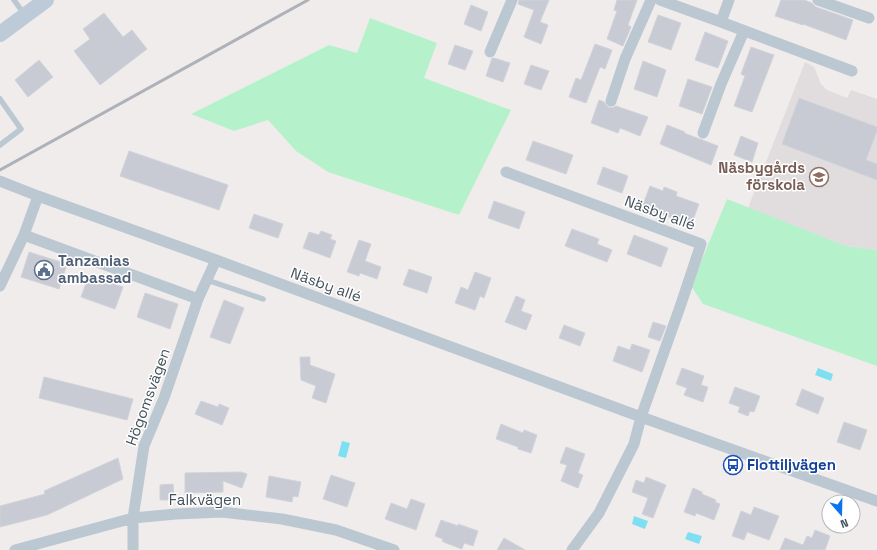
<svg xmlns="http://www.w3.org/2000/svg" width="877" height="550" font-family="'Space Grotesk',sans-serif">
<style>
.education{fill:#e1ddde}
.green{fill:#b5f2cb}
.water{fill:#7edff3}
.building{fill:#c8cbd3;stroke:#d0d3d9}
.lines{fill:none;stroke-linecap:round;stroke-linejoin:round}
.lane{stroke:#bbc8d1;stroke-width:5.5}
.street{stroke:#bbc8d1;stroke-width:11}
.secondary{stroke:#bdcbd8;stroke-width:16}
.rail{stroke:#aeb2b8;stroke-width:3}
.labels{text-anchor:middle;stroke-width:3;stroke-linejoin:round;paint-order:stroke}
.education-label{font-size:15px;font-weight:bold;fill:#785e54;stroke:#fff;text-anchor:end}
.street-label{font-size:15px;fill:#43515b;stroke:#fff}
.service-label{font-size:15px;font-weight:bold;fill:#4e5e75;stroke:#fff;text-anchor:start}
.transit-label{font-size:15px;font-weight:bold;fill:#164399;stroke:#fff;text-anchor:start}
</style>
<rect width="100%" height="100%" fill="#f0ecec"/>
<!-- education -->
<path class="education" d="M805,62L814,67L821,84L827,90L847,98L851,90L877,99V250L846,246L748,208Z"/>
<!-- green -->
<path class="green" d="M370,18L437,43L424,78L511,110L459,215L328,172L296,151L268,120L234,131L191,114L329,45L357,53Z
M727,199L846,246L877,250V366L703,304L691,286Z"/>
<!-- water -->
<path class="water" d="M818,368L833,374L831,381L815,375Z
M342,441L350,443L346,458L338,456Z
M634,516L648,521L645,529L632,524Z
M688,532L702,536L699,544L685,539Z"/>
<!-- building -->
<path class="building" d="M519,0H549L540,22L548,25L541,44L524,37L534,10L518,4Z
M617,0H637L628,25L631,27L623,46L607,39L617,11L614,10Z
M781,0H804L812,3L816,7L853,20L846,40L803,24V25L775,16Z
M471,5L488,12L481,31L464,24Z
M104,13L123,37L132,30L147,49L100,85L74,51L90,39L83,29Z
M658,15L681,23L671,50L648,42Z
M705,32L728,41L718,68L695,60Z
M595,44L612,50L605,69L600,67L586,103L569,97L576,78L581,80Z
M455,45L473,51L465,70L448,64Z
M751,47L774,55L752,112L734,106L745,76L741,74Z
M492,58H494L510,63L503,82L486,76Z
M39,60L53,77L28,97L15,80Z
M643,61L666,70L657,97L634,89Z
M531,65L549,71L541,90L524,84Z
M688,79L712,87L702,114L679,106Z
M799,98L877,127V131L866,160L877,164V180L782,144Z
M599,100L604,102L608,107L612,108L616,106L648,117L640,136L620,128L618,133L591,123Z
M667,125L685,132L684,133L718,146L711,165L660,144Z
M741,136L758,143L752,162L734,155Z
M533,141L573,155L566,174L526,160Z
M129,151L228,185L219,210L120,176Z
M603,167L628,176L622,193L597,184Z
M650,186L663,191L664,187L677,192L676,196L699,204L691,225L642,207Z
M494,201L525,212L519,229L488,218Z
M254,214L283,224L278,238L249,228Z
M572,229L599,239L597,244L612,250L607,262L565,246Z
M321,231L332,235L330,239L336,241L330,258L303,248L309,232L319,235Z
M634,235L668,248L661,267L627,254Z
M359,240L371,244L365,261L381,267L377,279L360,273L359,276L347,272Z
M29,252L67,264L59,289L21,277Z
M409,269L432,277L427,293L403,285Z
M475,272L491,278L484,298L480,296L475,310L455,303L461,287L468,290Z
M89,275L123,287L115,309L81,297Z
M145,293L178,304L170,329L137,317Z
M516,296L525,300L521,311L532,315L526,330L505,322Z
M224,300L244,308L230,344L210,337Z
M653,322L666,326L660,341L648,337Z
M564,325L585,333L580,346L559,338Z
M632,344L650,350L642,372L613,361L618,346L630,350Z
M300,357H310V365L335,374L326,403L312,398L316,386L301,380Z
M682,368L704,376L701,385L708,387L703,402L684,395L687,388L676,384Z
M44,377L133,399L127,420L39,398Z
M735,387L760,396L754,412L750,411L748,416L738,412L740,407L729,403Z
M802,389L824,398L818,414L796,405Z
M201,401L218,407L219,404L229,408L222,425L195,414Z
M844,422L867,430L860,450L837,442Z
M501,424L523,433L524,430L537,435L531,453L518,449V447L496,439Z
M566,447L585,454L578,473L583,475L578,488L561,481L567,465L560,463Z
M118,458L123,479L47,515L0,527V506L45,494L44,491Z
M241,472L247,474L242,488L223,481V492L185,493V473Z
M331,475L355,483L347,507L323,499Z
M269,476L301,482L298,497L293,496L292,502L266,497Z
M646,477L666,485L653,518L642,514L648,498L632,492L636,480L644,483Z
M173,484L174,500H160V485Z
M693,488L702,492V494L716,500L715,502L720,504L714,520L696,513L695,516L684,512Z
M411,499L425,504L416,530L385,519L391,503L407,509Z
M754,507L779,516L769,540L747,532L744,540L732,536L741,511L751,515Z
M441,520L458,526V524L478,531L473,546L464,543L462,549L446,543L442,541L443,539L435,536Z
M815,530L830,536L825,550H780L785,538L803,545L807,536L812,538Z
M504,538L525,550H497Z"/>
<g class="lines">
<!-- lane -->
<path class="lane" d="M14,0L24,14
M0,99L21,129L0,145
M207,280L263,299"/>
<!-- street -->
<path class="street" d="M660,0L721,22
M729,0L721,22L852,71
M818,0L869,18
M490,52L512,0
M611,101L625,59L651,0
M703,133L721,84L744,31
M506,172L701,244L681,304L641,417L634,444L599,513L572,550
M0,181L38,196L216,260L641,417L877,501
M24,235L198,299
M0,286L24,235L38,196
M15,550L133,518L176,514L222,512L282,519L336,530L394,550
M133,550V518L144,446L164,398L198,299L216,260"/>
<!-- secondary -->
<path class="secondary" d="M0,34L46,0"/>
<!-- rail -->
<path class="rail" d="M0,170L308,0"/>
</g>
<!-- icons -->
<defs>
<symbol id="school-ring" viewBox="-11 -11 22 22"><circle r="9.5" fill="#fff" stroke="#8d6e63" stroke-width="1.5"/><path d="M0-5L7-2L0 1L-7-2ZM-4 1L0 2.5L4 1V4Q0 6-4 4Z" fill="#8d6e63"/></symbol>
<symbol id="civic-ring" viewBox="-11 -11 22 22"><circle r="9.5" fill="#fff" stroke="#5c6f8a" stroke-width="1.5"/><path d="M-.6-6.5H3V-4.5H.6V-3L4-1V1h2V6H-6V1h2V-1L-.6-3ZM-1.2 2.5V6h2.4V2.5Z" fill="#5c6f8a"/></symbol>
<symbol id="bus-ring" viewBox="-11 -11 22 22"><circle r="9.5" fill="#fff" stroke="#1a4fb4" stroke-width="1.5"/><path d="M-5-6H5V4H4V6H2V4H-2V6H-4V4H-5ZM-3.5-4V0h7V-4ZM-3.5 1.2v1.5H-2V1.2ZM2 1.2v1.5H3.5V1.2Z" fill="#1a4fb4"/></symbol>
</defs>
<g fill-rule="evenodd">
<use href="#school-ring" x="808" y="166" width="22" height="22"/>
<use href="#civic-ring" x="33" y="259" width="22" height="22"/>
<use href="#bus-ring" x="722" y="454" width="22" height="22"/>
</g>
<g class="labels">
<!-- education labels -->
<g class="education-label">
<text x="805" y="173">Näsbygårds<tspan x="805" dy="17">förskola</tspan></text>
</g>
<!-- street labels -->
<g class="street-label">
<text transform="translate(660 213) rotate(20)" y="5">Näsby allé</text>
<text transform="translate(326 285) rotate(20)" y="5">Näsby allé</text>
<text transform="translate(148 397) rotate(-70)" y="5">Högomsvägen</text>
<text x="205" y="505">Falkvägen</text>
</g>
<!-- service labels -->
<g class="service-label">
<text x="58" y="266">Tanzanias<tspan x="58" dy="17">ambassad</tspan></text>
</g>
<!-- transit labels -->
<g class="transit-label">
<text x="747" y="470">Flottiljvägen</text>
</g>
</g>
<!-- north arrow -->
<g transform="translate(841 514) rotate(160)"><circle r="19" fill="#ffffff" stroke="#b4b9bd"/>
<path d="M0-3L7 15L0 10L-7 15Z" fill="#0974ed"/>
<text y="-6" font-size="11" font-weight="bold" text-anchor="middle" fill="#43515b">N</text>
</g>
</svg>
